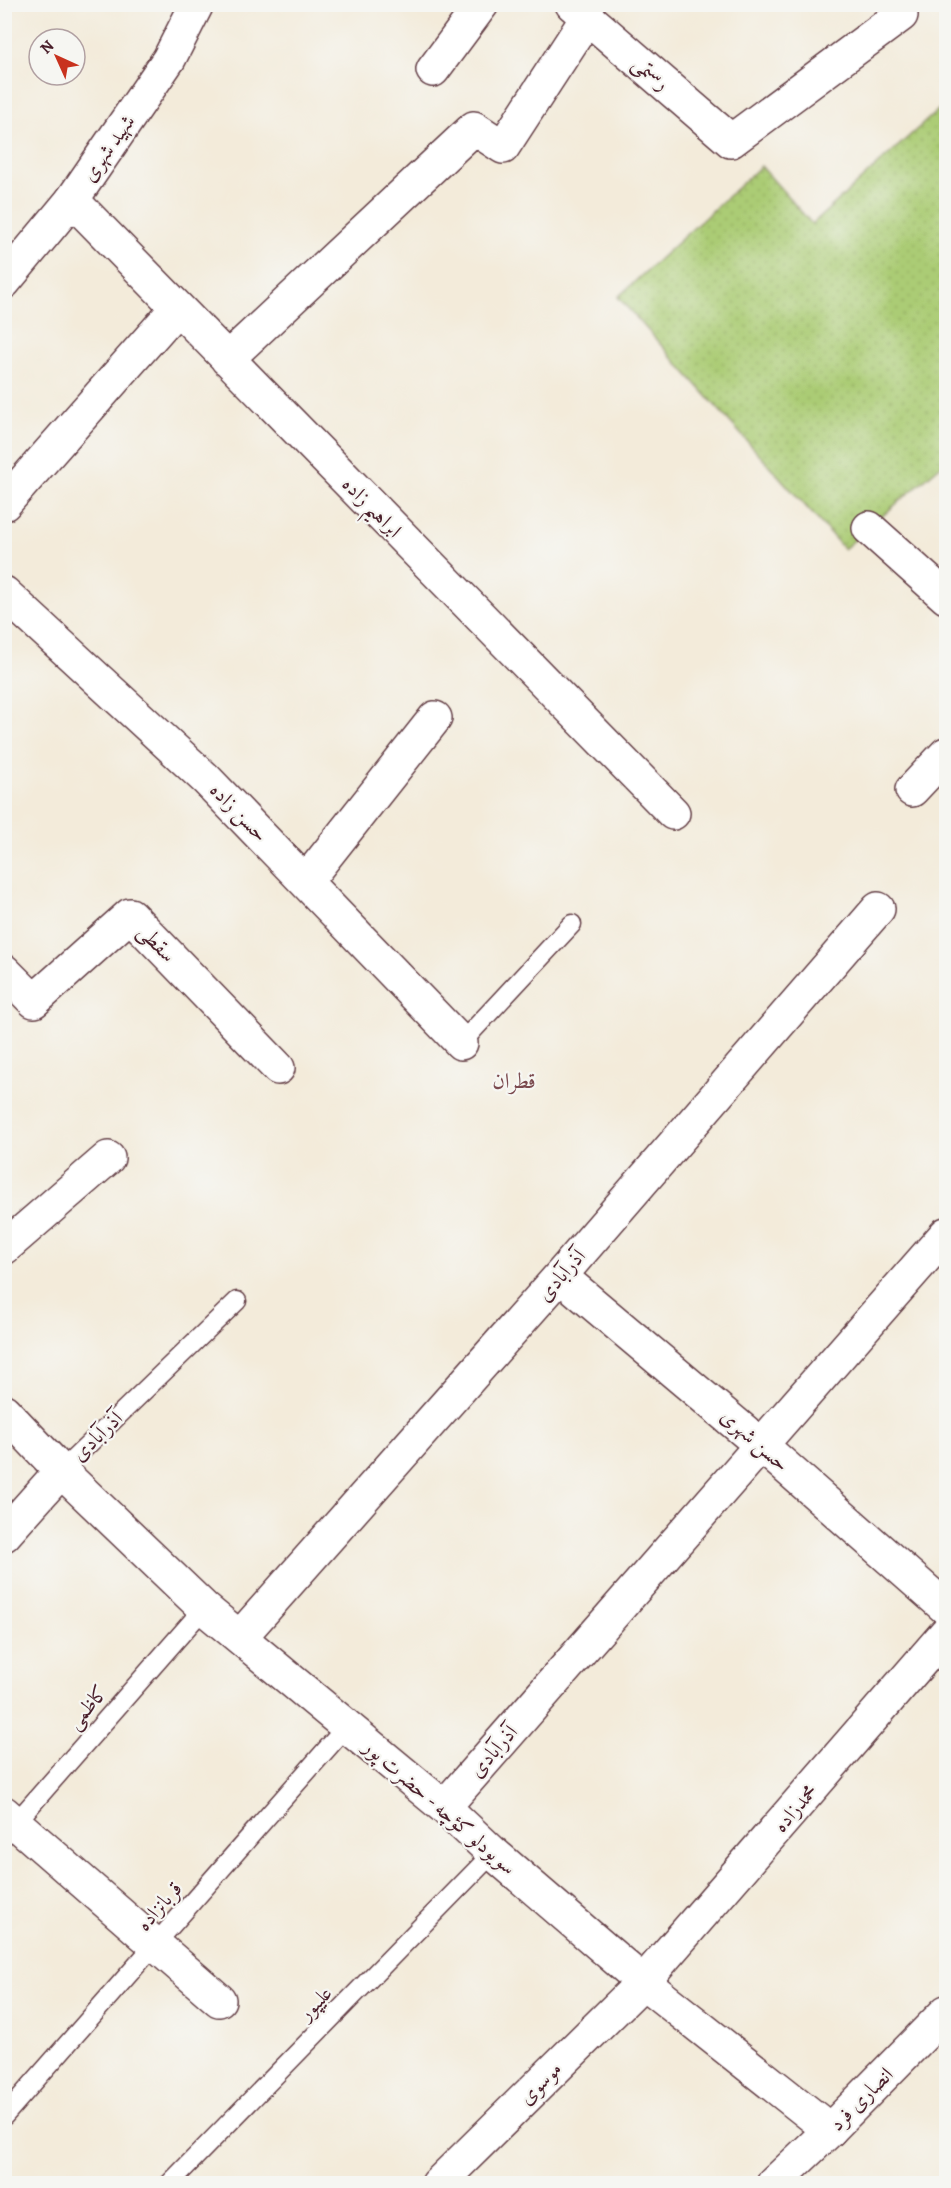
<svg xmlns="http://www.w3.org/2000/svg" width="951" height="2188" font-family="Alegreya,Amiri,serif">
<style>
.park{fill:url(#park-dots);stroke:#7a7650;stroke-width:1.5}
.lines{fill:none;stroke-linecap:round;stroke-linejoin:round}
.lane-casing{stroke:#633e45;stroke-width:21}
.street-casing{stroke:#633e45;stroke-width:36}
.secondary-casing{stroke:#633e45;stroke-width:36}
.lane{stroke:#fff;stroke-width:18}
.street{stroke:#fff;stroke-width:33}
.secondary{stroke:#fff;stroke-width:33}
.labels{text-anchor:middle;stroke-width:4.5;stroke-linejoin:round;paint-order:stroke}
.street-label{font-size:21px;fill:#4a1f2b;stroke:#f6f6f2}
.neighbourhood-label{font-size:22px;fill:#7b4a4f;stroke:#f6f6f2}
</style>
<defs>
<pattern id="park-dots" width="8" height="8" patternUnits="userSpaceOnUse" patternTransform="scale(1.5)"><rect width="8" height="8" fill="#abcc75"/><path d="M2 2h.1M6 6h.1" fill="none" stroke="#95af65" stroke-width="1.8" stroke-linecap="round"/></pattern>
</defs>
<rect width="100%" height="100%" fill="#f6f6f2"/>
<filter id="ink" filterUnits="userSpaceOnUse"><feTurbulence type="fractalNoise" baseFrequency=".0167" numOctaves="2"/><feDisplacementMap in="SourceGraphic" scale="12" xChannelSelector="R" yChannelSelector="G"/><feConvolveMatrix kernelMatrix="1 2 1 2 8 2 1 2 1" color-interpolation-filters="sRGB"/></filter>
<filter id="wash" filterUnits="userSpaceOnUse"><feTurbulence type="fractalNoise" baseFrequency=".008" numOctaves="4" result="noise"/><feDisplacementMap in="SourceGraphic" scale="24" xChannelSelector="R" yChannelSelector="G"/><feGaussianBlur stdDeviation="1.35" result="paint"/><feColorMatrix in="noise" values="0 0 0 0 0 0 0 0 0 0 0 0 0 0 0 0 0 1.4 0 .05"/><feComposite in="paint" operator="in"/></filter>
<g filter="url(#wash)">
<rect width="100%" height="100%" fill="#f3ebda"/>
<!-- park -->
<path class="park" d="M946,103V461L844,549L618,297L761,166L812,224Z"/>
</g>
<g filter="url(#ink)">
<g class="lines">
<defs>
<path id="lane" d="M461,1043L572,924
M61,1471L237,1301
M4,1836L204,1608
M4,2116L347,1726
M169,2184L493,1853"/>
<path id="street" d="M572,4L731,141L901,15
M433,70L482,4
M72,200L673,813
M227,359L474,128L503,147L587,18
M4,504L177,308
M869,528L946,597
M4,593L206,779L461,1043
M912,790L946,754
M306,881L435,718
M4,971L34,1001L130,915L278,1068
M4,1248L108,1158
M560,1276L762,1446L946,1608
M4,1411L61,1471L204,1608L444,1807L493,1853L643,1982L830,2130
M4,1535L61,1471
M240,1637L560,1276L878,909
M444,1807L946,1234
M4,1813L219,2000
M438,2184L643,1982L946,1633"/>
<path id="secondary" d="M4,282L72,200L169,59L197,4
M773,2184L830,2130L946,2012"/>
</defs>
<!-- lane casing -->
<use href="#lane" class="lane-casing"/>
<!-- street casing -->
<use href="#street" class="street-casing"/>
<!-- secondary casing -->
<use href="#secondary" class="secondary-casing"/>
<!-- lane -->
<use href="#lane" class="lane"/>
<!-- street -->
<use href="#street" class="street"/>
<!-- secondary -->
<use href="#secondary" class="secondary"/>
</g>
</g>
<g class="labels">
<!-- street labels -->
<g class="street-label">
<text transform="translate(651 73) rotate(40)" y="7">رستمی</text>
<text transform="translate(108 148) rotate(-55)" y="7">شهید شهری</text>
<text transform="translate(372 507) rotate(46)" y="7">ابراهیم زاده</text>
<text transform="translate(239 812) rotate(46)" y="7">حسن زاده</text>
<text transform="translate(157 943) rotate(46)" y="7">سقطی</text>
<text transform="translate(561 1275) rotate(-49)" y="7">آذرآبادی</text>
<text transform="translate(97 1436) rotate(-44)" y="7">آذرآبادی</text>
<text transform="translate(755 1440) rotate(41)" y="7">حسن شهری</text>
<text transform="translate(87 1707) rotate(-49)" y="7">کاظمی</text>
<text transform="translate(493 1751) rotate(-49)" y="7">آذرآبادی</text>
<text transform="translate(440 1807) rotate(41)" y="7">سویودلو کؤچه - حضرت پور</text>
<text transform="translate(795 1808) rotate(-49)" y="7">محمدزاده</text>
<text transform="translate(159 1906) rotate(-49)" y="7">قربانزاده</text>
<text transform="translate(315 2003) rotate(-46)" y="7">علیپور</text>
<text transform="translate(540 2083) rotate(-45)" y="7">موسوی</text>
<text transform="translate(861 2099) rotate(-45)" y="7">انصاری فرد</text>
</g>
<!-- neighbourhood labels -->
<g class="neighbourhood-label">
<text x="514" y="1088">قطران</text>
</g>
</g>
<!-- margin -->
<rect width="951" height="2188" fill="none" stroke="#f6f6f2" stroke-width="24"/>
<!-- north arrow -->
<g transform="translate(57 57) rotate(315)"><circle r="28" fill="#f6f6f2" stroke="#b1a0a2" stroke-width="1.5"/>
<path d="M0-4.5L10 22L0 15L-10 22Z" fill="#c8321e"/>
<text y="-9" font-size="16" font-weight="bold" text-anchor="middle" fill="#4a1f2b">N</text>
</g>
</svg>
